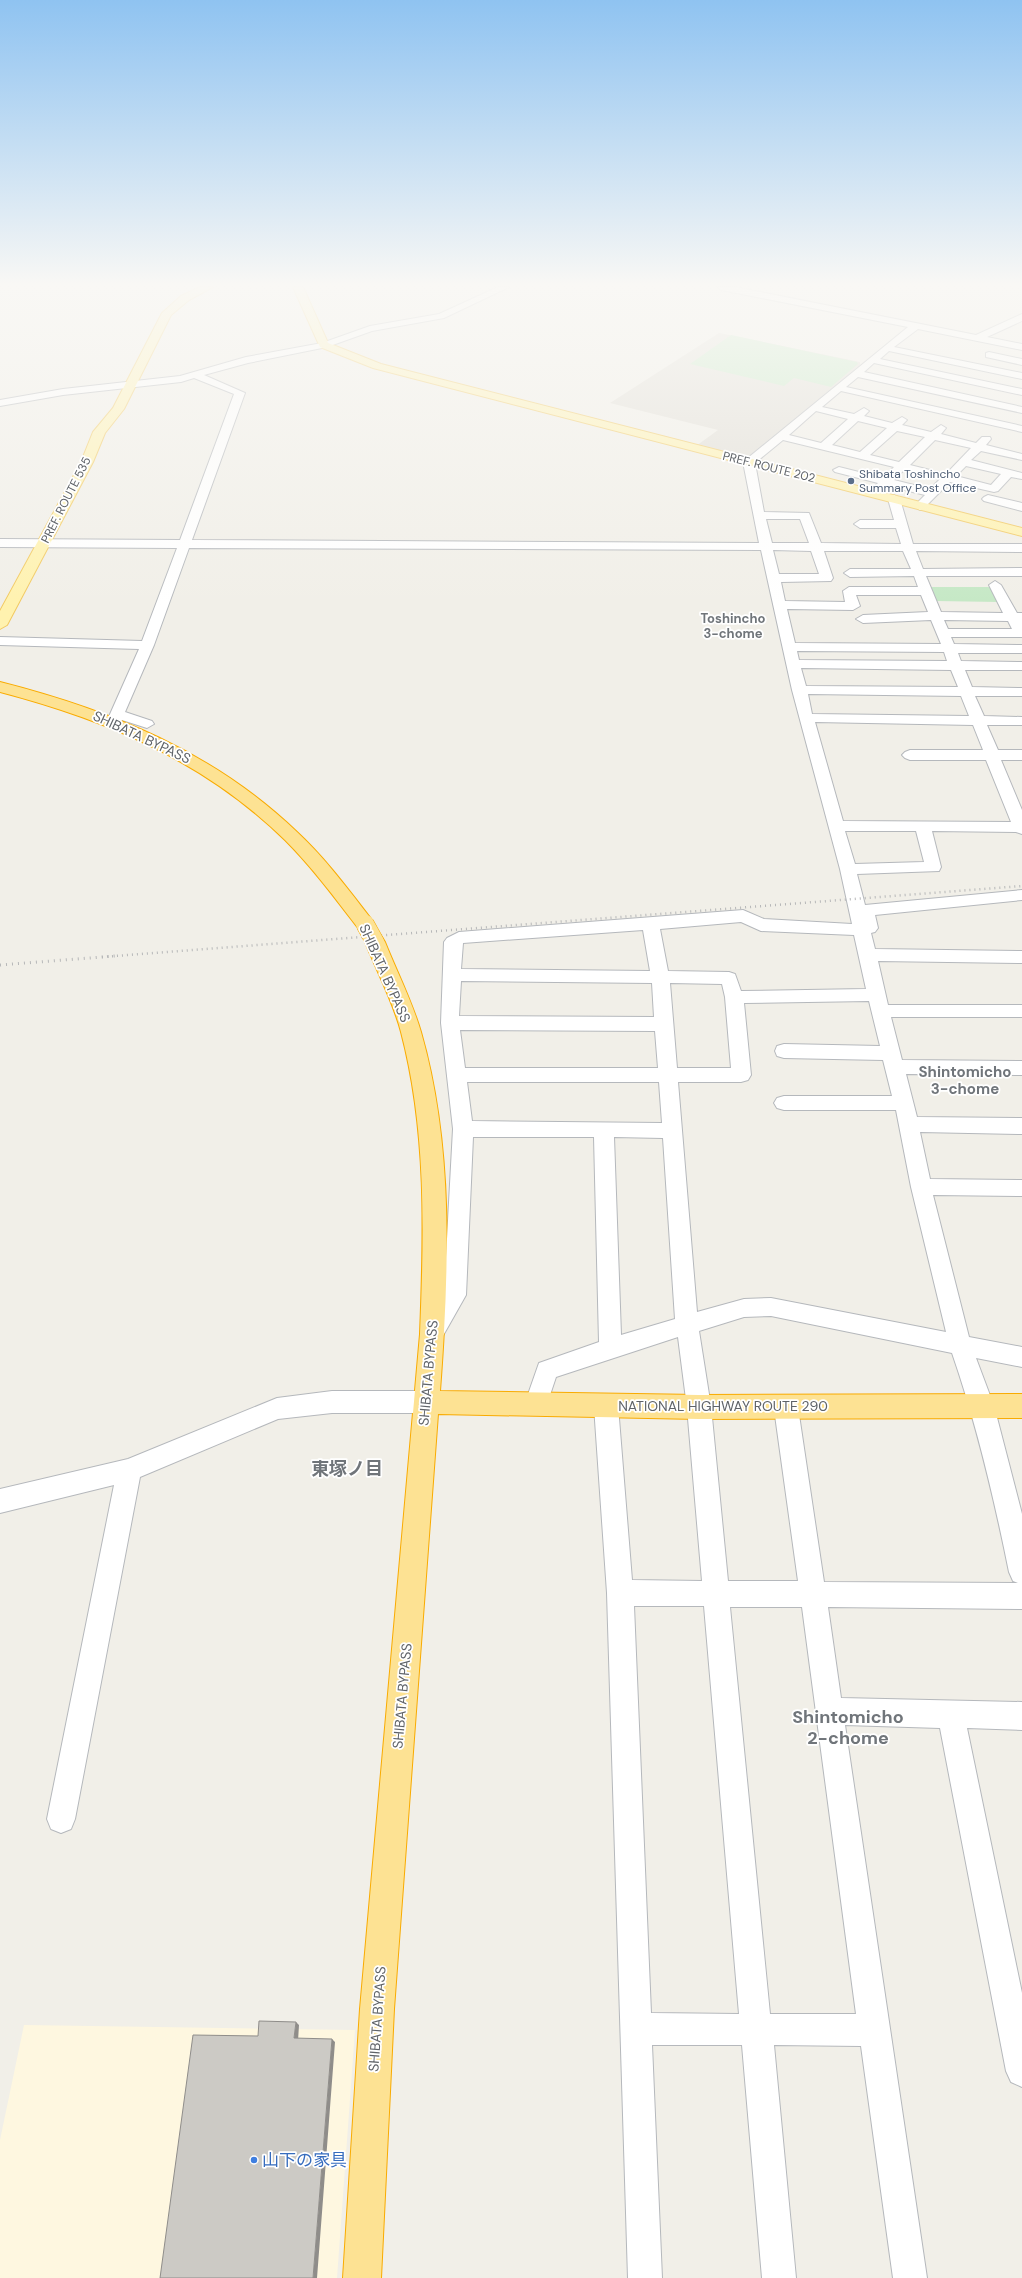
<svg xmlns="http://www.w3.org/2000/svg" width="1022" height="2278" font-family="'DM Sans','Noto Sans JP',sans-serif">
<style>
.commercial{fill:#fef7e0}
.education{fill:#e1ded6}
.green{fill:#c5e8c5}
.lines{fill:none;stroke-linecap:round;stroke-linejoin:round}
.minor-casing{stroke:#b5b8bc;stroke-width:2}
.major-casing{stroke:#f2c960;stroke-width:2}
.highway-casing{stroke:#f9ab00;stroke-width:2}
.minor{fill:#fff;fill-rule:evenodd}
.major{fill:#fff2af;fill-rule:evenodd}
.highway{fill:#fde293;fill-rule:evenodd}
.rail-far1{stroke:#b6b7b8;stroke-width:2.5;stroke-dasharray:1 4;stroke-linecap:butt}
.rail{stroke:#b6b7b8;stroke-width:3;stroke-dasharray:1 5;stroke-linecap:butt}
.highway-bridge-casing{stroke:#f9ab00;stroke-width:19;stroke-linecap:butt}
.highway-bridge{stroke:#fde293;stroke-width:18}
.shaded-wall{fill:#8f8d8a}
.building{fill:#cccac5;stroke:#8f8d8a}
.service-dot{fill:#5c6f8a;stroke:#fff;stroke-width:1.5}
.shop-dot{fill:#3f7fe0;stroke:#fff;stroke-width:1.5}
.labels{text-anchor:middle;stroke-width:3.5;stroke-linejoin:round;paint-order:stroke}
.far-street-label{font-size:12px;fill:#5f6368;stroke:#fff}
.far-service-label{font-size:12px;fill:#4e5e75;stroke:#fff;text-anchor:start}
.far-neighbourhood-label{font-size:13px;font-weight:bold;fill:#70757a;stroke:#fff}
.street-label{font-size:14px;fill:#5f6368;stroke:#fff}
.neighbourhood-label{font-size:15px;font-weight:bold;fill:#70757a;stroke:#fff}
.near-shop-label{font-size:17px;fill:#366cbe;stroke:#fff;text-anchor:start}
.near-neighbourhood-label{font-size:18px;font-weight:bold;fill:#70757a;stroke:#fff}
</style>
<rect width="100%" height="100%" fill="#f1efe8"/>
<!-- commercial -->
<path class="commercial" d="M24,2025L355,2030L337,2278H0V2140Z"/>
<!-- education -->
<path class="education" d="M719,333L860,362V365L746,459L696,446L718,430L610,403Z"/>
<!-- green -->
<path class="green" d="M731,335L857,362L858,364L831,387L794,378L784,386L690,364Z
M929,587H991L999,602L936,601Z"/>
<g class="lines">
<defs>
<path id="minor" d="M498,287H509L444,318L372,331L327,347L248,363L204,375L245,393L192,540L759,543L743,462L908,327L721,290L717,287H735L976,335L1022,314V321L987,337L1022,344V350L918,329L894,347L1022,373V379L889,351L880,359L1022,389V395L874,363L864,372L1022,407V413L858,377L846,387L1022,426V432L841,391L822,407L854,414L864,408L869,411L864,416L892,423L902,417L907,420L902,425L931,432L941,425L946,428L941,434L976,443L982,437H990L991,439L986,445L1022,454V460L981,451L971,460L1022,473V479L1011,477L998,491L994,492L950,482L924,508L920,510L914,506L925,495L888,486L877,496H869L867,494L878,483L835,472L833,470L839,467L883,478L894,467L783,440L755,463L764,512L809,513L821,543L901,544L896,528H860L854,524L860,520H894L888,499L894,495L900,499L913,544H1022V552L916,551L923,569L1022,568V576H926L941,612L1003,613L989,585L995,581L1001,585L1017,613H1022V637H951L954,644L1022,645V653H958L961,661L1022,662V670H965L972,687L1022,688V696H975L984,716L1022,717V725H987L998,750H1022V760H1001L1022,810V834L1016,832L932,831L941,867L939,871L857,874L865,905L1022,890V900L875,915L878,928L875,932L871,933L875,949L1022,951V963L878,961L888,1005H1022V1017H891L902,1060L1022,1061V1075L906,1074L917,1117L1022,1118V1134L920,1132L930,1179L1022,1180V1196L933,1195L969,1337L1022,1347V1367L976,1358L994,1406L1022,1514V1609L828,1607L841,1698L1022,1702V1730L967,1728L1022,1993V2087L1011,2082L1006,2071L940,1728L845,1725L927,2278H893L861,2046L774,2045L796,2278H762L742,2045H652L662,2278H628L607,1593L594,1406L598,1399L606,1395L614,1399L618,1406L632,1580L702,1581L687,1407L678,1337L556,1377L545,1410L537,1414L529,1410L525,1403L539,1363L599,1342L594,1137H473L466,1295L440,1341L432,1344L424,1341L421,1334L444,1294L453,1129L441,1023L444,942L447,938L459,932L743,910L764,919L852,924L840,869L792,690L761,550L189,548L154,645L125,712L152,721L154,724L147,728L122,720L119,724L114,725L107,721L139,649L0,645V637L142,641L177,548L0,547V539L180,540L234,394L194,378L181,382L63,395L0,406V400L63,389L180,376L246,357L322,343L370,326L439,314ZM816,411L848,419L821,443L789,435ZM858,421L887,428L860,452L832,445ZM897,431L925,437L899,462L870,455ZM935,440L971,448L946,474L910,465ZM966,466L1001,474L991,485L956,476ZM904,470L940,479L930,489L894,480ZM766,519H800L809,543H772ZM773,550L811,551L819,574H779ZM824,551H903L911,569H850L844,573L850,577L914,576L918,587H849L843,591L845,602L785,601L781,582L831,581L833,578ZM856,595H921L928,612L863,615L856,619L863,623L931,620L941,644L795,643L787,609L853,610L860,606ZM944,620L1008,621L1012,629H948ZM797,651L944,652L947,661L799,660ZM801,668L951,670L958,687L806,686ZM808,694L961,696L969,716L812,714ZM815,722L973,725L983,750H910L905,752L902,755L905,758L910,760H986L1011,822L843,821ZM845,831H916L924,862L855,864ZM741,922L761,931L854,935L866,989L741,991L735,974L729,972L668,971L660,929ZM643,930L650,971L461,969L463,943ZM461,981L652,983L654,1017L459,1016ZM670,983L722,984L725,997L731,1068H677ZM869,1001L880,1046L784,1044L777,1046L775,1051L777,1056L784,1058L883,1060L892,1096H784L777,1098L774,1103L777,1108L784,1110H896L911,1187L946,1332L771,1298L744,1299L697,1312L678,1082H741L748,1080L751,1075L744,1003ZM460,1030L655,1031L658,1068H465ZM467,1082H659L662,1123L472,1121ZM614,1137L663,1138L675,1319L621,1335ZM771,1316L952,1353C977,1425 994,1498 1009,1572L1013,1581L1018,1583L824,1582L798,1408L794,1401L786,1397L778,1401L774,1408L798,1581H728L711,1407L699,1331L744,1317ZM634,1606H704L739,2014L651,2013ZM730,1607H802L856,2014H770Z
M989,352L1022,359V365L986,357V353Z
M988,495L1022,503V511L984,501L982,499L984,497Z
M332,1391H425L433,1395L437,1402L433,1409L425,1413H332L278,1419L140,1477L75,1819L71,1829L61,1833L51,1829L47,1819L114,1485L0,1513V1489L128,1459L277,1398Z"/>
<path id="major" d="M200,287H213L189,300L171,315L124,409L105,433L93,462L7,625L0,629V611L81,462L93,432L113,408L162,313L181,296Z
M293,287H303L328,343L381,364L1022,528V536L373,368L320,347Z"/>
<path id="highway" d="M0,682C110,710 214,752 297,832C325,858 348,889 372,920L374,924L372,928L365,930L358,928C335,898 312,867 285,840C204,761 107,720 0,692Z
M375,936L382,937L385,942C397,972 412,1001 421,1032C454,1147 449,1272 440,1391L699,1395L1022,1394V1418L699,1419L438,1414L394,2009L381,2278H343L360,2009L420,1334C424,1233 427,1131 401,1032C393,1001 377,972 365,942L368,937Z"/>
</defs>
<!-- minor casing -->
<use href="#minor" class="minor-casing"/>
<!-- major casing -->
<use href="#major" class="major-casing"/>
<!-- highway casing -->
<use href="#highway" class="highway-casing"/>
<!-- minor -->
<use href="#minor" class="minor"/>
<!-- major -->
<use href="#major" class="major"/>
<!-- highway -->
<use href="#highway" class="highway"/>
<!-- rail-far1 -->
<path class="rail-far1" d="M102,957L1022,886"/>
<!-- rail -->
<path class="rail" d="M0,965L115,956"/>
<defs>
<path id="highway-bridge" d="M365,924L375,942"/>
</defs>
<!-- highway-bridge casing -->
<use href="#highway-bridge" class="highway-bridge-casing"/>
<!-- highway-bridge -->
<use href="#highway-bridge" class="highway-bridge"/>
</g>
<!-- shaded-wall -->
<path class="shaded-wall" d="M296,2022L299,2025L298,2041L294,2038Z
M332,2039L335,2042L317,2278H313Z"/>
<!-- building -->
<path class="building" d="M259,2021L296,2022L294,2038L332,2039L313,2278H160L193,2035L258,2036Z"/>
<!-- sky -->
<linearGradient id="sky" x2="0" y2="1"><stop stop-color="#8fc3f1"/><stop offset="0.47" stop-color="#f9f8f5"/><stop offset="1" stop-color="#f9f8f5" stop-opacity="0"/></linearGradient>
<rect width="1022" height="606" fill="url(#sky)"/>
<!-- markers -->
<circle class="service-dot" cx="851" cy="481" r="4"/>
<circle class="shop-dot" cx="254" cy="2160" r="4"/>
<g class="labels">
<!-- far-street labels -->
<g class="far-street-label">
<text transform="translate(769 467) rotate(14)" y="4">PREF. ROUTE 202</text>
<text transform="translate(66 500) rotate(-63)" y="4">PREF. ROUTE 535</text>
</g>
<!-- far-service labels -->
<g class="far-service-label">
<text x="859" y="478">Shibata Toshincho<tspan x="859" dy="14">Summary Post Office</tspan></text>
</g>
<!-- far-neighbourhood labels -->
<g class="far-neighbourhood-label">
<text x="733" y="623">Toshincho<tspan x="733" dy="15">3-chome</tspan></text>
</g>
<!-- street labels -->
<g class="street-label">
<text transform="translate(142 737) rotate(25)" y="5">SHIBATA BYPASS</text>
<text transform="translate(385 973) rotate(66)" y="5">SHIBATA BYPASS</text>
<text transform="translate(428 1373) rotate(-85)" y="5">SHIBATA BYPASS</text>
<text x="723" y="1411">NATIONAL HIGHWAY ROUTE 290</text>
<text transform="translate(402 1696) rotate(-85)" y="5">SHIBATA BYPASS</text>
<text transform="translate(377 2019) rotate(-86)" y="5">SHIBATA BYPASS</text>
</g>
<!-- neighbourhood labels -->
<g class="neighbourhood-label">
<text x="965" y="1077">Shintomicho<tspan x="965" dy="17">3-chome</tspan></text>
</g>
<!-- near-shop labels -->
<g class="near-shop-label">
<text x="262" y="2166">山下の家具</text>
</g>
<!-- near-neighbourhood labels -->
<g class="near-neighbourhood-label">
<text x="347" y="1475">東塚ノ目</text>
<text x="848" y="1723">Shintomicho<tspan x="848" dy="21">2-chome</tspan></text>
</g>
</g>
</svg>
